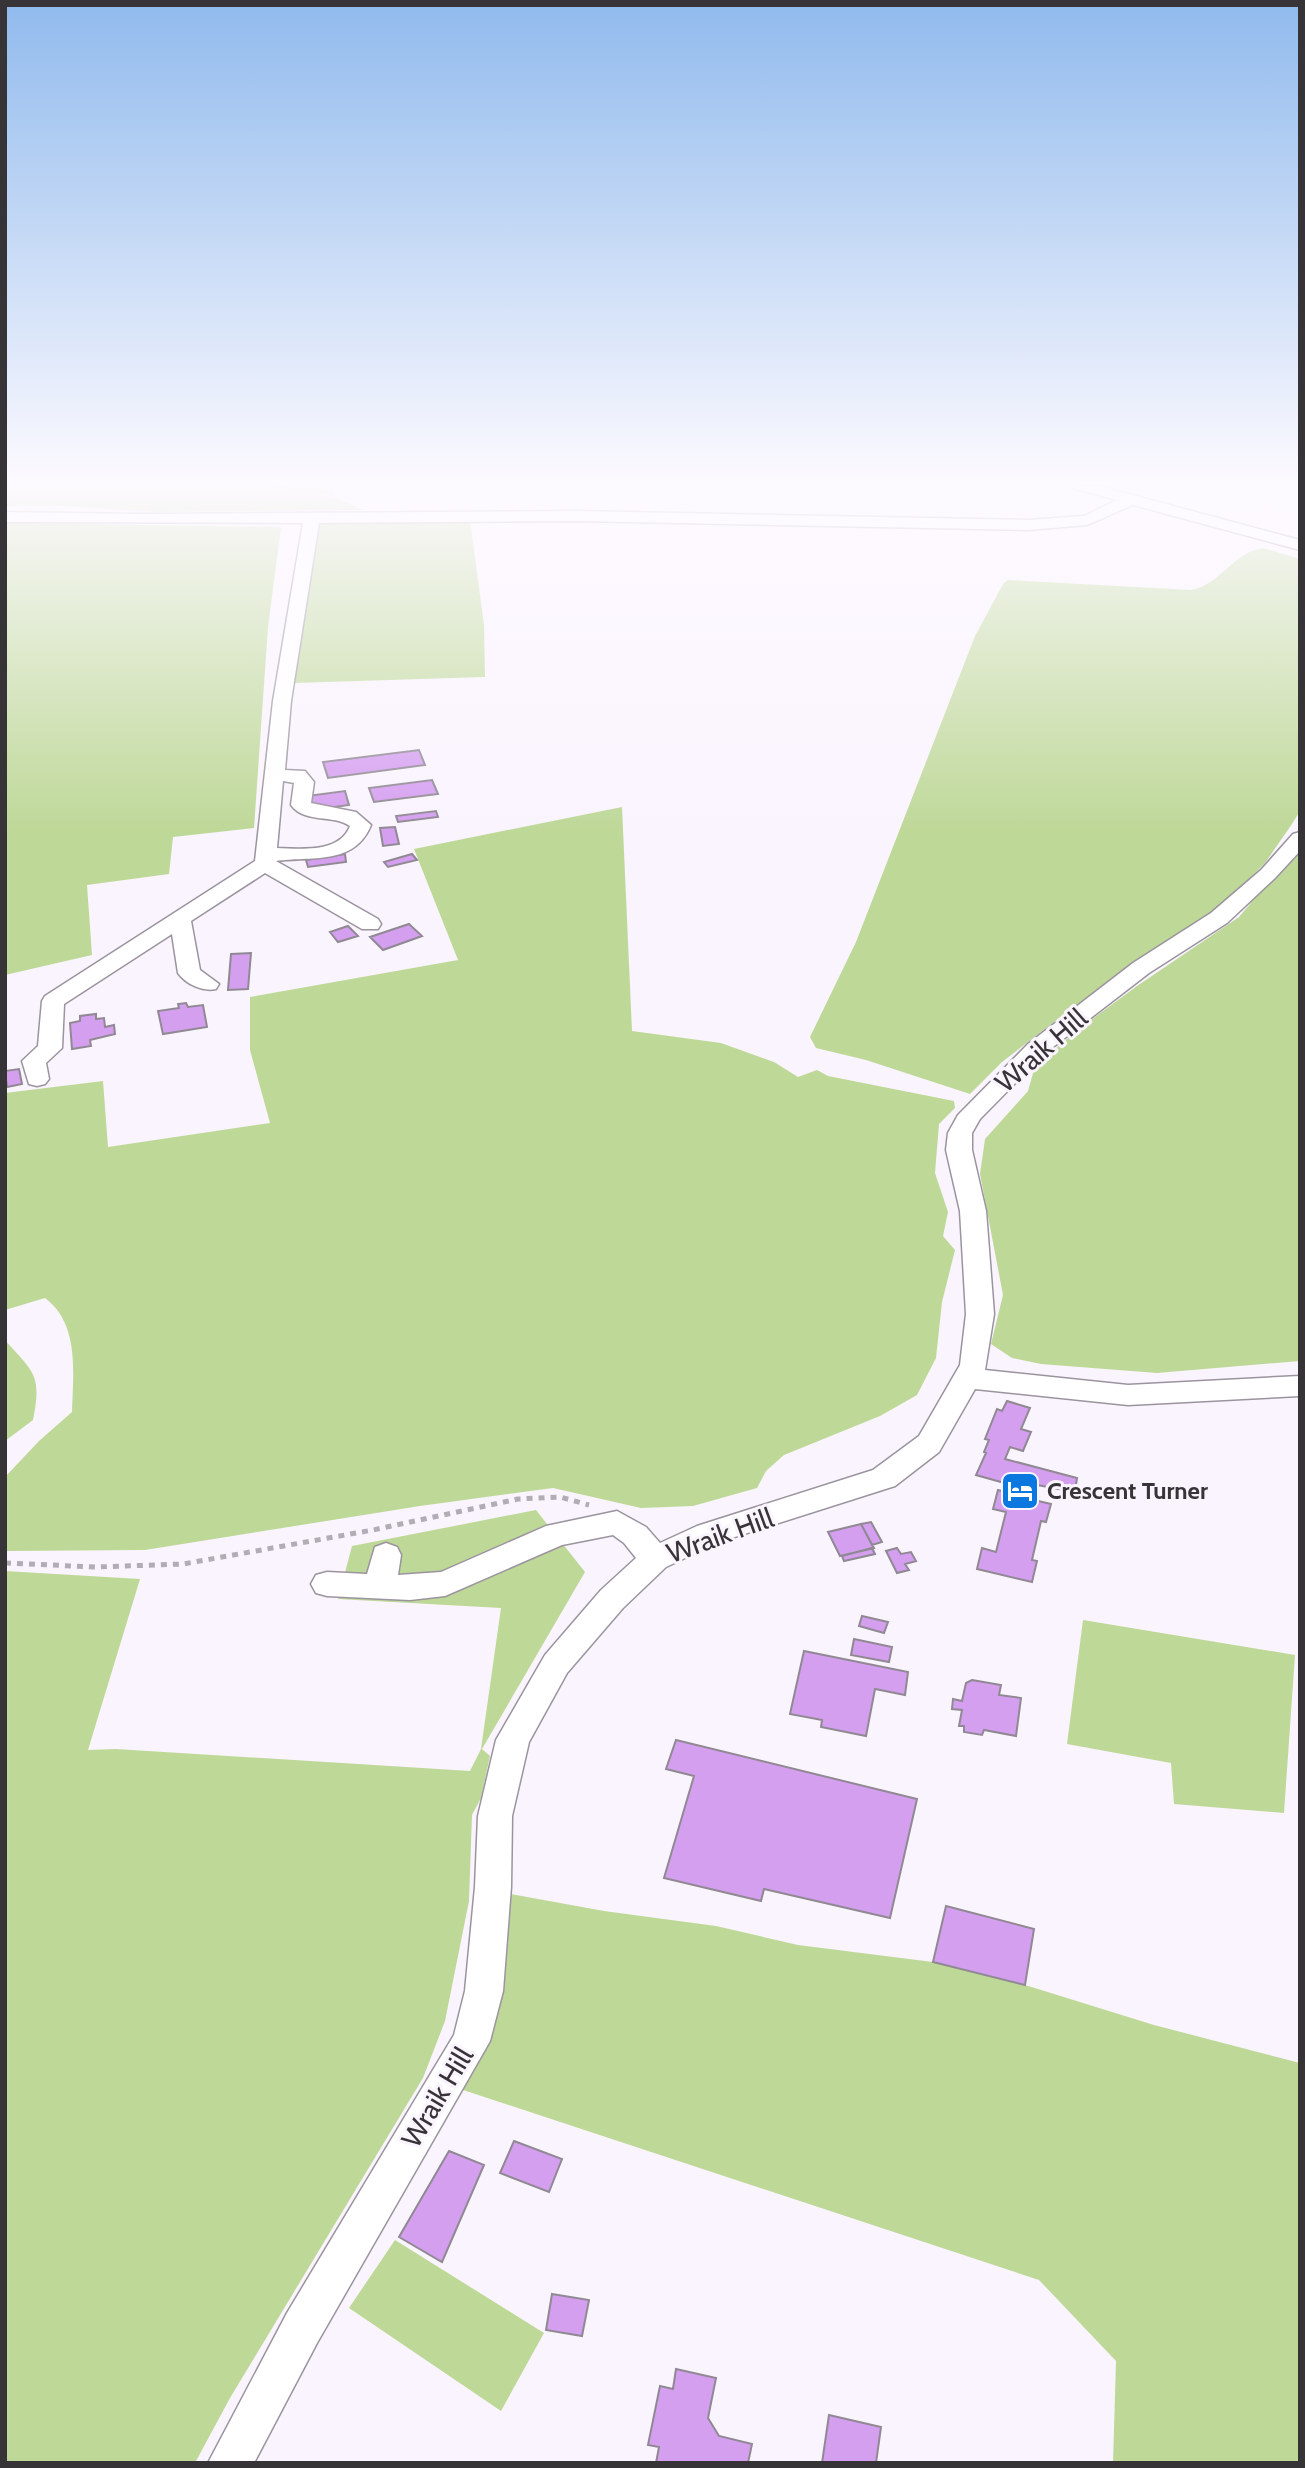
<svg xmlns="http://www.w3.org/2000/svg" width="1305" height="2468" font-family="Cabin,sans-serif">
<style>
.green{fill:#bed898}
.building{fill:#d59ff0;stroke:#908993;stroke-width:2}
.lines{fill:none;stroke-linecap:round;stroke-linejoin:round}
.minor-casing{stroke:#9b949f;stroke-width:3}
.path-far1{stroke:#b2adb5;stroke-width:2.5;stroke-dasharray:3.5 3.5;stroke-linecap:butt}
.path{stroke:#b2adb5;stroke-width:5;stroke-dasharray:6 6;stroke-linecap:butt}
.minor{fill:#fff;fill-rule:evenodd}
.labels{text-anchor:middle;stroke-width:6;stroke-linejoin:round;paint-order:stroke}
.poi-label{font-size:24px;font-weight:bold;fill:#373438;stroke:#faf4fe;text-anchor:start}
.near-street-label{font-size:28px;fill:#373438;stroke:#faf4fe}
</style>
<rect width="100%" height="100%" fill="#faf4fe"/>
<!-- green -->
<path class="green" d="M5,486H330L340,500L364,510L157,512L47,505L5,507Z
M306,521H470L484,625L485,677L294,683Z
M5,523L281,527L268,627L254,828L173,837L169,874L87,885L92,955L5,975Z
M1263,548L1300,559V811L1292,824L1265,863L1215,914L1059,1018L1002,1062L970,1094L866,1060L816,1048L810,1037L856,942L975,636L1003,584L1008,580L1191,590C1220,585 1235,551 1263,548Z
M622,807L632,1031L721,1043L774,1062L798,1077L817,1070L828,1076L954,1101L955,1108L939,1124L935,1173L948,1212L943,1236L955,1250L942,1302L936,1358L917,1395L880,1416L784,1455L766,1471L757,1488L693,1506L641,1508L553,1488L420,1506L145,1550L5,1551V1477L39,1441L72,1412C73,1374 80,1324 45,1298L5,1310V1093L103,1081L108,1147L270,1123L250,1050V997L458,960L414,849Z
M1300,844V1361L1157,1373L1041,1364L1012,1358L991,1344L1003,1295L980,1174L985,1139L1028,1091L1035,1066L1080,1028L1137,986L1239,917Z
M5,1340C34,1373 42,1374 33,1420L5,1441Z
M536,1510L585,1572L482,1749L490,1756L481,1798L472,1815L469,1901L445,2021L423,2078L230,2398L195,2463H5V1571L140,1579L88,1750L116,1749L470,1771L481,1749L501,1608L338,1599L352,1546Z
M1083,1620L1295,1655L1284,1813L1174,1804L1171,1763L1067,1744Z
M505,1893L604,1911L716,1926L798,1945L933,1962L1025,1985L1154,2025L1300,2063V2463H1113L1116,2361L1039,2280L457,2088Z
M395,2240L544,2333L501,2411L349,2308Z"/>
<!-- building -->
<path class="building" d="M419,750L425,765L328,778L323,762Z
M432,780L438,794L374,802L369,788Z
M345,791L349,805L312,810L307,796Z
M436,811L438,817L398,822L396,816Z
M395,827L399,844L383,846L380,828Z
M345,854L346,862L308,867L306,860Z
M412,854L417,860L388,867L384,862Z
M409,924L422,936L383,950L370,937Z
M348,926L358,936L338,942L330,932Z
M251,953L248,989L228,990L231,954Z
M186,1003L188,1007L203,1005L207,1027L163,1034L158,1011L179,1008L178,1004Z
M96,1014V1019L104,1018L105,1027L114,1025L115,1034L90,1040L91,1046L72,1049L70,1023L80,1021V1016Z
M19,1069L22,1084L7,1087L5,1071Z
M1007,1401L1030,1408L1021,1429L1031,1432L1023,1451L1010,1447L1005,1459L1077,1478L1075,1492L1037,1485L1034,1500L1051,1504L1046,1522L1041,1521L1032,1560L1037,1561L1032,1582L977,1569L982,1548L996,1552L1006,1512L993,1509L998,1490L1006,1492L1008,1484L976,1475L986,1453L984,1452L989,1440L985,1439L997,1409L1002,1411Z
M871,1522L882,1542L872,1545L861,1524Z
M861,1524L874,1548L840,1556L828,1532Z
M872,1548L875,1554L844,1561L842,1556Z
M897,1548L901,1554L911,1552L916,1561L905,1564L909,1570L897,1573L886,1551Z
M862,1616L888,1622L884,1633L859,1626Z
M854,1639L892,1647L889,1662L851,1655Z
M804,1651L908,1672L905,1695L875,1689L866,1736L821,1727L822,1720L790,1714Z
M972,1680L1001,1685L999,1695L1021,1698L1016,1736L984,1730L982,1735L964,1732V1726H959L962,1710L952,1709L953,1699L962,1701L966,1683Z
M676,1740L917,1799L890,1918L764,1889L761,1901L664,1878L694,1776L666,1769Z
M946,1906L1034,1929L1025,1985L933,1962Z
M514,2141L562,2159L549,2192L500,2173Z
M449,2151L484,2165L442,2262L399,2237Z
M552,2294L589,2300L582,2336L546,2330Z
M676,2369L716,2378L708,2418L719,2436L752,2444L748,2463H656L659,2447L648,2445L660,2386L673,2389Z
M829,2415L881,2427L876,2463H822Z"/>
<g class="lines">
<defs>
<path id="minor" d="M1073,486H1099L1300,540V550L1133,505L1087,525L1028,530L578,521L319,523L291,701L285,770L305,771L314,782L311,803L356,812L371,825C355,866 310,856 276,861L378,919L381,924L378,929H362L265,873L191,921L200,970L219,984L216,989C202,992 186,984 178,973L172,934L64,1004L62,1048L46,1063L49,1079L45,1084L37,1086L29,1084L22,1061L38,1046L42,1001L45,996L255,861L273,701L303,523L5,522V512L140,514L578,511L1028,520L1084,516L1117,500L1076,489ZM283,781L294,783L291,805C305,824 333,814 350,826C340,853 301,849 277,848Z
M1300,832V851L1275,878L1227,923L1149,973L1044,1054L980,1119L972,1133V1150L986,1211L994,1314L985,1370L1128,1385L1300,1376V1396L1128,1405L975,1389L939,1452L895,1486L719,1542L666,1567L623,1608L567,1673L529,1742L512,1816L511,1887L503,1991L490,2041L317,2343L254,2463H208L287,2313L454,2035L465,1991L475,1887L478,1816L496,1740L545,1655L601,1590L636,1558L624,1543L613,1535L562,1545L445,1596L410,1600L327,1596L316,1593L311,1584L316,1575L327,1572L367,1574L375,1547L386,1543L397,1547L401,1555L398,1575L441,1572L546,1526L617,1511L646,1527L660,1543L697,1526L873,1470L919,1436L960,1365L966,1314L960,1211L946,1150L948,1133L958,1115L1028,1044L1133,963L1211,913L1261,870L1293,834Z"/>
</defs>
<!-- minor casing -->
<use href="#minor" class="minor-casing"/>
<!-- path-far1 -->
<path class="path-far1" d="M275,486L330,492L333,496L328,503"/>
<!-- path -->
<path class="path" d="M5,1563L96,1567L183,1564L373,1530L518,1499L560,1497L589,1505"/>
<!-- minor -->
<use href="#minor" class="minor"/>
</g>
<!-- sky -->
<linearGradient id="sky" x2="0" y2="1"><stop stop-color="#90baed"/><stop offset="0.58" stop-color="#fdfaff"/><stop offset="1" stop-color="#fdfaff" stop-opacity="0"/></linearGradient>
<rect width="1305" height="832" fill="url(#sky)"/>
<!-- icons -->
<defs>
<symbol id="hotel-square" viewBox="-11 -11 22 22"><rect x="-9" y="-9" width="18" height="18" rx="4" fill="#0b78df" stroke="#faf4fe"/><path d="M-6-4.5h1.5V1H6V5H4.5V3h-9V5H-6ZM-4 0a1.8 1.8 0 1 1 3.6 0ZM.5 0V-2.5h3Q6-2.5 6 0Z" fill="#fff"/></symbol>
</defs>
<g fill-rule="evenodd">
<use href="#hotel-square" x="998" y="1469" width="44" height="44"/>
</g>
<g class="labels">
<!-- poi labels -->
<g class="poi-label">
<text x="1047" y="1499">Crescent Turner</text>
</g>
<!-- near-street labels -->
<g class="near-street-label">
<text transform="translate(1041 1050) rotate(-41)" y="10">Wraik Hill</text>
<text transform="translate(720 1535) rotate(-20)" y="10">Wraik Hill</text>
<text transform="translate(437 2097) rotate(-59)" y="10">Wraik Hill</text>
</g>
</g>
<!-- border -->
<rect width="1305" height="2468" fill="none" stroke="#373438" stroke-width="14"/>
</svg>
